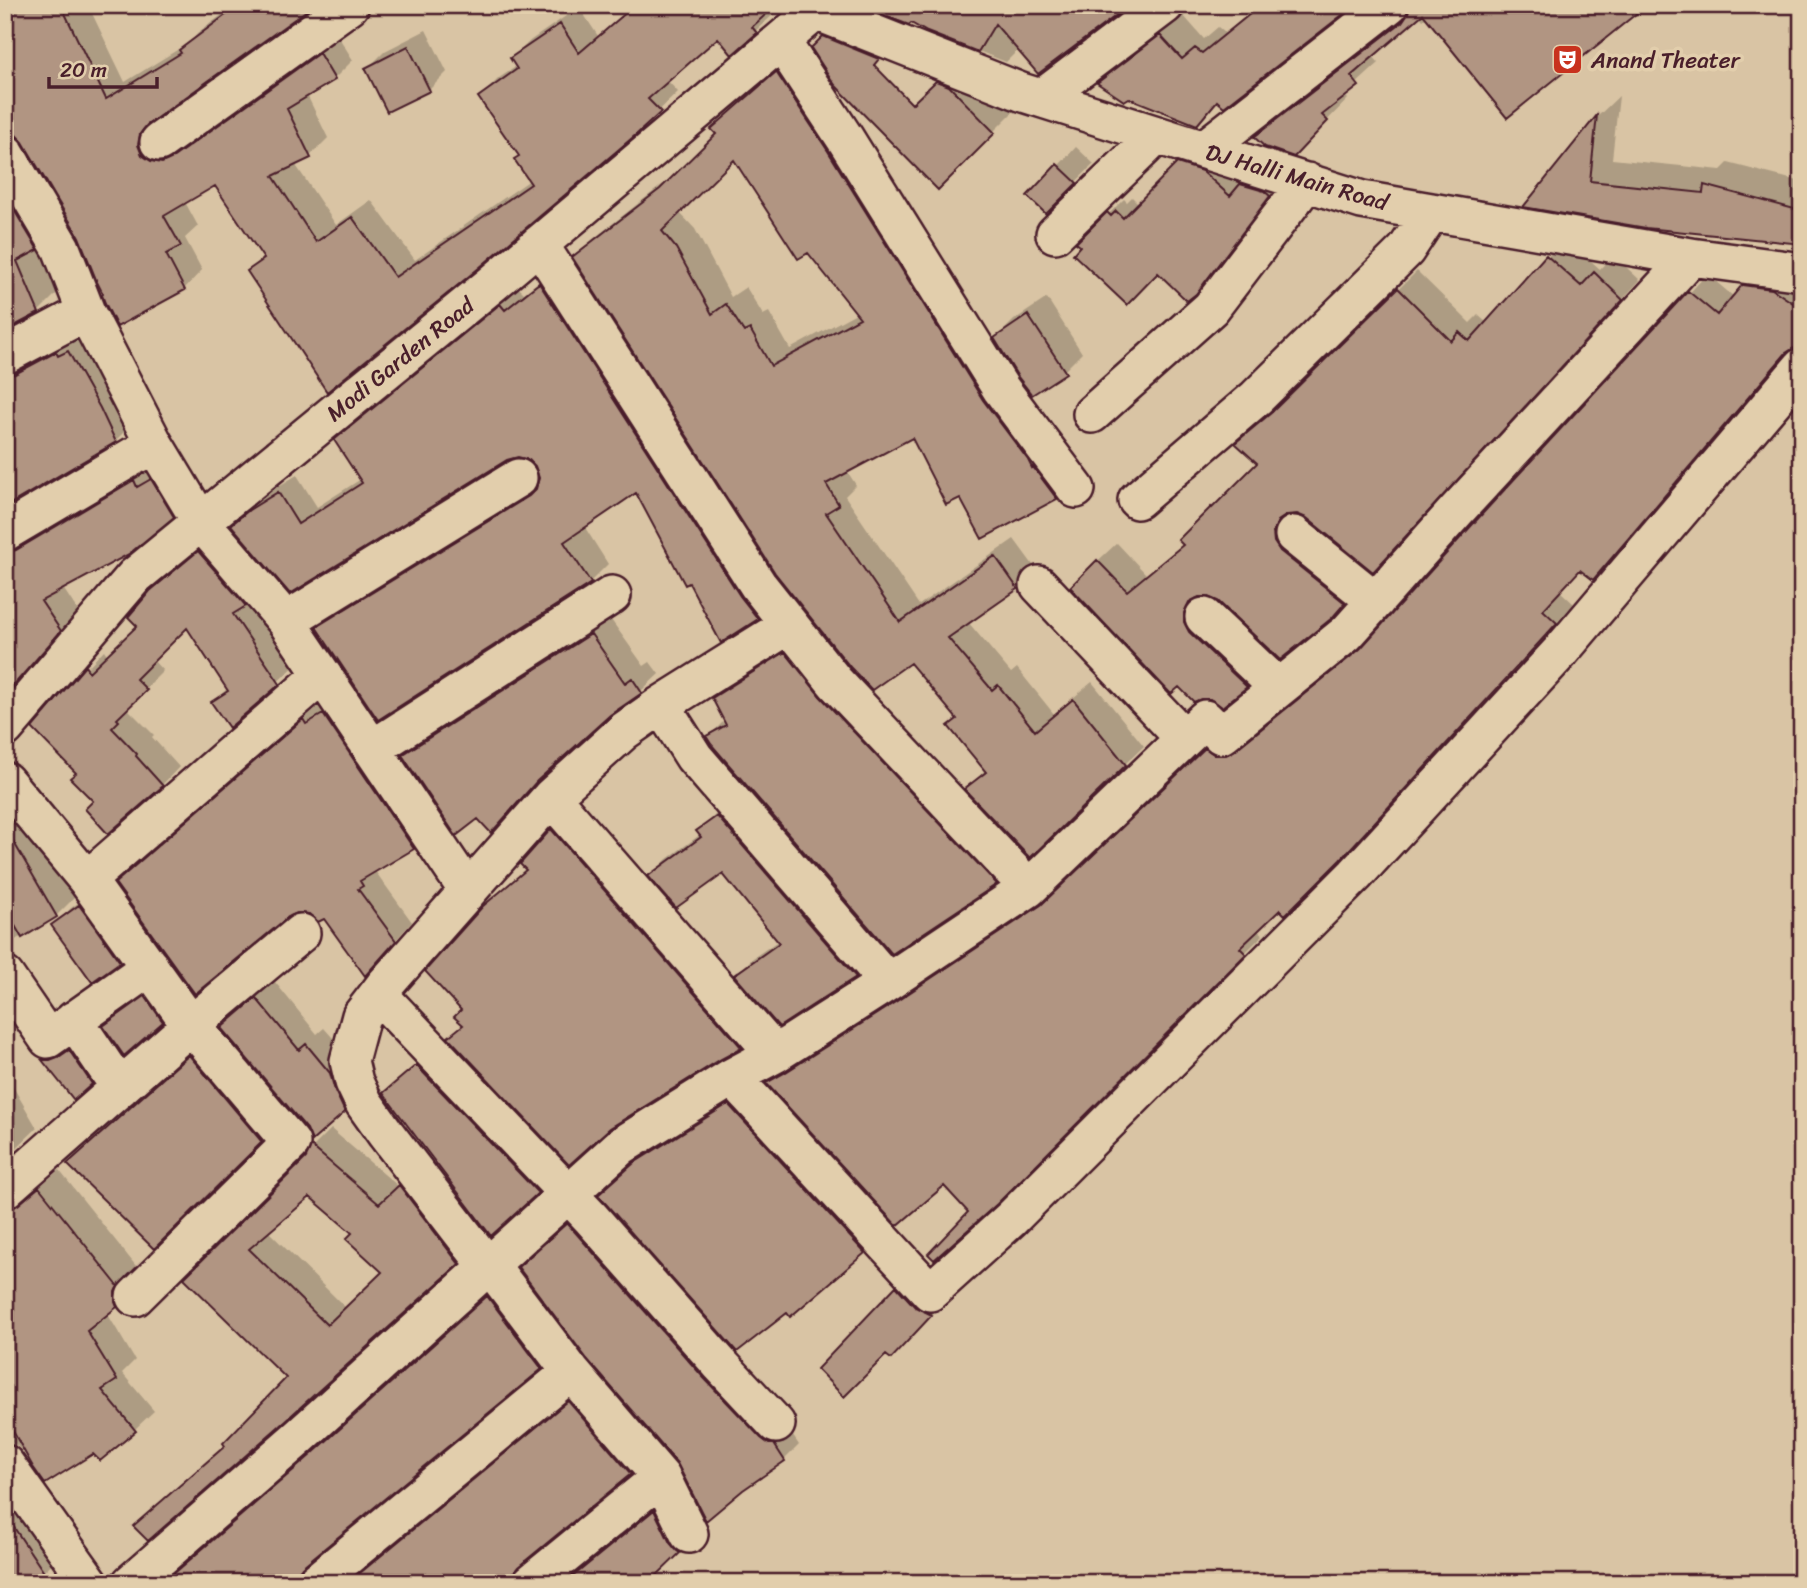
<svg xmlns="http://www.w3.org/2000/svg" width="1807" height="1588" font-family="Sriracha,sans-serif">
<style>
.shadow{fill:#0003;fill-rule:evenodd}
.building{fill:#b19582;stroke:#4a1f2b;stroke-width:2;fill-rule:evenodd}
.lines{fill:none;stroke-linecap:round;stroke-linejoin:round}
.minor-casing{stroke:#4a1f2b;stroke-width:42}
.minor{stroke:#e2ceac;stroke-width:37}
.labels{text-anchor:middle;stroke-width:7;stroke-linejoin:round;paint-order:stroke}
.poi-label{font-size:23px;fill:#4a1f2b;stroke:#e2ceac;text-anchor:start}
.street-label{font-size:23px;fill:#4a1f2b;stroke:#e2ceac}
</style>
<rect width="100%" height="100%" fill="#d9c4a4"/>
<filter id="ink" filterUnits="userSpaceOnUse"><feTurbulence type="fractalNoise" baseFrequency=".0143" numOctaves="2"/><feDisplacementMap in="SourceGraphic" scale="14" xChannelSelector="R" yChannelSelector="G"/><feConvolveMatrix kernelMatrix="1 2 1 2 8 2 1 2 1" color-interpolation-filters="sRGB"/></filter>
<g filter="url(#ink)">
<!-- shadow -->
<path class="shadow" d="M5,5H88L125,82L190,42L200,31L226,12L228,15L158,115L156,125L338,36L353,60L334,79L307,95L328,138L310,156L295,164L336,225L371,200L415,260L530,180L520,155L480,97L499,78L517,66L512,58L531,40L579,7L598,36L634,5H773L770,8L775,13L732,52L718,36L667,80L678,92L637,132L328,389L249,271L264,256L216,184L185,202L198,226L185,238L202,270L184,289Z
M863,5H1127L1019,49L1006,62L928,31L911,21L909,23Z
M1259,5H1352L1219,100L1196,123L1100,83L1120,62L1183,15L1204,39L1218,27L1225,33Z
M1411,5L1427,17L1423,20L1419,15L1372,55L1379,63L1344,95L1348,99L1315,133L1257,137L1278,116L1410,12Z
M426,30L447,72L429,90L367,69L385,51Z
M795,55L1074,479L1056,498L983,537L960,495L912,436L847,471L856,485L845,496L919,605L1014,539L1036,569L1017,588L968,622L1011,673L1017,668L1054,714L1092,682L1144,746L1125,764L967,789L986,769L959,718L575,257L593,239L681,170L718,134L713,129L731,110ZM735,158L858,312L790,349L769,312L763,315L746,287L731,297L695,229L679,212Z
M964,55L1020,105L938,187L922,97Z
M1619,96L1612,159L1721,170L1728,163L1802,182V242L1526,205L1598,116Z
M5,145L56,230L38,248L57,293L38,312L5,329Z
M1076,147L1094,164L1046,211L1030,196Z
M1193,149L1284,180L1210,276L1194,292L1158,271L1083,246L1079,243L1124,199L1127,202L1132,197L1139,204Z
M1565,238L1600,269L1613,255L1640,280L1392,551L1297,512L1291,513L1292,523L1351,597L1331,616L1219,600L1201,595L1202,603L1264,667L1246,685L1222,705L1090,568L1117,543L1146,574L1184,543L1259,463L1238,443L1291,395L1417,271L1470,323L1478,315L1487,323Z
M558,267L775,600L757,618L722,640L690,580L636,490L584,526L608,564L590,582L318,628L336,609L539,484L541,477L537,465L528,458L517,455L506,459L291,591L233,525L269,492L297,475L317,507L361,479L336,441L354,422L519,288L524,293Z
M1761,268L1802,280V342L1792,347L1611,560L1593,578L1580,569L1560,591L1574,604L1357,840L1280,907L1257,930L1263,935L995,1202L971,1212L944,1184L768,1083L786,1065L920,982L1061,888L1224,732L1245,738L1254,734L1373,637L1474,525L1707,274L1734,297Z
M1047,298L1082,353L1064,371L996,338L1014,320Z
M87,333L134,422L115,441L5,505V346L75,334L77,338Z
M153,463L191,497L172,516L63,588L78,611L5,694V524Z
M217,535L297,664L229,726L213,702L228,688L187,625L153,660L163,671L134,700L136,702L128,709L154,735L152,737L179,767L162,785L95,801L78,773L35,728L87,668L104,650L108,656L139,625L151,592L170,573Z
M609,617L644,666L650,662L659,674L641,691L609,714L546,770L509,813L478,817L404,755L422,737Z
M802,637L1012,867L996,883L708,737L725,720L714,698L730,682Z
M322,703L431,830L413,847L375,871L412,922L366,973L324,916L135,866Z
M5,772L26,813L75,897L56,916L5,946Z
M735,800L872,959L855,976L779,1024L736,975L753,958L779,940L724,872L650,876L667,859L701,834L699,831L716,814Z
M573,809L762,1026L741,1046L720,1058L464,1024L463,1010L484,907L526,868L522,864Z
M98,889L137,943L119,961L54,926L71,908Z
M5,967L31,1006L5,1030Z
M163,980L179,1003L162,1021L105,1026L123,1008Z
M275,982L317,1034L324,1028L348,1055L362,1093L344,1111L309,1129L223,1028L241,1010Z
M206,1040L278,1124L154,1247L86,1148Z
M61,1043H70L109,1065L74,1098L44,1060Z
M434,1049L554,1174L491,1233L385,1093Z
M5,1073L37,1128L5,1159Z
M742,1093L877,1239L790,1314L613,1183L648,1151Z
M331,1129L398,1186L418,1168L476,1244L283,1421L135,1526L153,1508L227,1445L288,1378L186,1278L307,1158L313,1147ZM310,1194L355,1232L384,1272L346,1308L268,1231Z
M59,1170L136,1266L133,1272V1282L135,1287L107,1313L135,1360L122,1373L154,1411L135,1429L100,1459L94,1451L45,1481L23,1451L15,1444L5,1442V1179L29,1192L40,1186Z
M583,1210L789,1430L799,1445L784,1460L741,1488L678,1462L535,1253Z
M912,1273L945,1299L905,1342L886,1353L819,1369Z
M503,1282L556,1352L541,1367L312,1556L310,1559L309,1570L317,1583H163L330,1439Z
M585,1387L645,1458L630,1473L526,1559L525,1570L533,1583H348Z
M5,1455L62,1554L43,1572L5,1583Z
M670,1496L694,1537L645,1583H563Z"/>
<!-- building -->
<path class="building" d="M5,5H61L106,99L181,53L179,50L239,5H314L147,125L140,134L138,145L142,155L151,161L162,163L171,159L319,53L335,80L287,109L311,158L273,176L316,242L352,217L395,277L531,184L514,159L519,156L478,97L517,69L510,58L560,24L579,53L635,5H776L752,27L757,33L732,55L718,38L648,99L661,112L638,133L479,268L327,392L247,271L264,259L215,186L164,216L181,246L166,254L185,290L117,327L105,303L102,295L103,294L97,282L79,237L23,142L16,135L5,132Z
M877,5H1130L1038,74L995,24L978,52L927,32L911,23L909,25L872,11Z
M1261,5H1355L1224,107L1217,101L1197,125L1129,98L1124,101L1097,83L1160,35L1182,59L1195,48L1202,53Z
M1410,5H1647L1507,118L1423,14L1351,76L1359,86L1322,115L1328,121L1294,157L1265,147L1254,137L1402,22L1408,13Z
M823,36L879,59L874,65L912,104L936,81L949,86L995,133L938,190L835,85L811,48Z
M408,46L430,91L387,112L365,68Z
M776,72L828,151L983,400L1028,460L1032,468L1033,467L1057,499L982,539L960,498L946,505L912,438L826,484L839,505L826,513L900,622L995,556L1018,589L948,638L992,690L998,685L1035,731L1073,699L1126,765L1030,858L964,789L986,772L948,726L957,719L910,663L872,690L851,668L775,573L572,257L660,189L716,134L711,129ZM734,160L798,259L808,253L860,318L771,366L750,329L744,332L726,304L712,314L676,248L662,231Z
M1597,115L1590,181L1703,193L1704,185L1802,211V244L1646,228L1523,207Z
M1177,163L1202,171L1230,196L1240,184L1264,191L1270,196L1196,294L1187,301L1158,273L1127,305L1073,254L1080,246L1076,243L1107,212L1111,216L1116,211L1123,218Z
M1057,164L1077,183L1046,214L1027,196Z
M5,195L38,250L17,261L39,313L5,331Z
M1546,255L1581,286L1594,272L1623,300L1373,572L1307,518L1297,514L1287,515L1278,521L1273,532L1274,542L1280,551L1345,603L1332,618L1280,660L1218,601L1208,597H1199L1189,602L1184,613V622L1189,632L1247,687L1222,707L1210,699H1201L1194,702L1179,687L1171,694L1070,587L1097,560L1127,591L1183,545L1178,540L1211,507L1212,508L1257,463L1235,443L1271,413L1398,288L1451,341L1459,332L1469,341Z
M539,283L740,596L758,619L721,643L689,583L685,585L636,493L564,542L591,583L378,720L316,627L529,496L536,489L539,478L535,466L529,460L518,457L507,460L290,594L231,525L249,510L278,492L298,524L362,483L334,440L500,304L505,310Z
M1742,285L1772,289L1802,309V347L1794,348L1786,353L1593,580L1580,570L1543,610L1557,623L1340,860L1285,915L1280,910L1240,948L1246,954L997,1204L934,1260L928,1254L968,1212L944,1186L897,1226L766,1083L786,1072L900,999L1041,905L1205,748L1215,755H1226L1234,751L1360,649L1473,524L1688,291L1717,315Z
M1028,315L1066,373L1032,395L1018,377L994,338Z
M68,351L100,408L116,442L5,507V376L15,374L56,352L58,356Z
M151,479L174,517L129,554L41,601L61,631L5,695V553L16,550L134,480L137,487Z
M198,551L246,606L233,614L280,684L229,728L211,702L228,691L187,628L136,679L147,690L117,719L119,721L112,728L137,754L136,756L163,786L108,834L85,809L93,801L70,778L76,773L32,728L85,666L89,672L137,626L128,617L150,591Z
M591,634L625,683L632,678L642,693L610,715L537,781L491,833L478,819L456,836L402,755Z
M785,652L820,696L997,884L892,954L711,744L706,736L726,725L712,698Z
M323,714L414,849L360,881L363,886L358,889L396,941L365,976L324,919L318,922L309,914L297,913L288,917L195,994L115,883L303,719L306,724Z
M717,816L856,977L779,1027L734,975L779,943L723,874L676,908L648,876L701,837L696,831Z
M5,827L57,917L22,938L5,908Z
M551,829L742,1048L721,1059L610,1128L569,1165L448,1037L463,1025L454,1017L461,1010L425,971L483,906L526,870L520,864Z
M79,905L120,962L92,982L51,925Z
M145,996L163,1022L124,1056L103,1026Z
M256,998L299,1050L306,1044L330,1073L335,1091L345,1112L312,1141L307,1129L221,1028Z
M69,1050L92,1084L74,1100L42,1060H50L60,1056Z
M189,1055L262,1142L154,1249L67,1164Z
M416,1065L538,1193L491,1236L383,1093Z
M728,1104L865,1253L790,1317L787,1313L737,1352L598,1195L634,1163Z
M311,1146L379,1204L399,1185L459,1264L284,1422L148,1541L133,1526L225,1446L223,1443L286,1378L184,1278L306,1158ZM310,1197L352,1233L346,1239L382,1272L327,1325L249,1249Z
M39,1187L118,1286L115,1292V1302L117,1307L87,1331L117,1380L102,1390L136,1431L100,1461L93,1454L45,1484L33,1467L5,1417V1209H10L18,1205Z
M567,1223L703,1377L761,1438L769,1444H774L785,1461L743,1490L706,1521L677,1463L587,1359L518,1267Z
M896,1286L915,1307L932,1315L891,1359L886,1355L844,1397L817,1369Z
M487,1296L542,1369L302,1567L296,1575L295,1583H163L312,1454Z
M568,1401L631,1474L518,1567L512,1575L511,1583H348Z
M654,1510L670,1543L677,1551L680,1553L649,1583H565Z
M5,1514L51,1583H5Z"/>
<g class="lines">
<defs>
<path id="minor" d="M814,5L816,11L1021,92L1362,200L1691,257L1802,272
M781,41L846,140L1001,389L1076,489
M1042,98L1165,5
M159,142L350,5
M1203,150L1389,5
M5,153L61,248L86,312L154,444L201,522L286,621L468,891
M1055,234L1157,135
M539,244L758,585L835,682L1029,888
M5,355L86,312
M1092,414L1211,308L1307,182
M1137,500L1256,398L1406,250L1431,212
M5,532L154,444
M1294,535L1376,601
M1039,585L1184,738
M1204,617L1279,688
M286,621L518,478
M661,705L789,625
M5,728L135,576L492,284L816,11
M372,749L612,595
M5,781L87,880L191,1025L301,933
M551,797L775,1054
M87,880L322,675
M5,976L48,1039L150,967
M378,994L361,1016L349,1061L354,1082L364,1103L386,1134L476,1251L490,1265L571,1372L661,1477L689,1534
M74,1020L120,1088
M732,1077L930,1292L1011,1219L1355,875L1560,652L1802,367
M5,1189L191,1025L291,1143L135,1297
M776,1424L719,1363L591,1218L378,994L384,986L551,797L624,731L661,705L694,757L888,982
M5,1464L90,1583
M131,1583L298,1438L621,1146L732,1077L775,1054L888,982L1029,888L1205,719L1221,735L1347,633L1457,510L1691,257
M315,1583L571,1372
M531,1583L661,1477"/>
</defs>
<!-- minor casing -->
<use href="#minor" class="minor-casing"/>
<!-- minor -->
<use href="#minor" class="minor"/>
</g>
</g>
<!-- icons -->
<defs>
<symbol id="theatre-square" viewBox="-11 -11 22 22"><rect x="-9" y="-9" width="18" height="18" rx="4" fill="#c8321e" stroke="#e2ceac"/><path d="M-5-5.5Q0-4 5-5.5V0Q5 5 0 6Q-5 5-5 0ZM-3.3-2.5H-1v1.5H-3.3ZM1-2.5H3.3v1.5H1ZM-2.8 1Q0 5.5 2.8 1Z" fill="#fff"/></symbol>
</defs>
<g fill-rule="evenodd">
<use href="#theatre-square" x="1550" y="42" width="35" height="35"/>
</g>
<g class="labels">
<!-- poi labels -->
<g class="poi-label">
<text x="1591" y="68">Anand Theater</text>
</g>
<!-- street labels -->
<g class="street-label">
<text transform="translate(1297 177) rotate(16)" y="8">DJ Halli Main Road</text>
<text transform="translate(400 359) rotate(-39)" y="8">Modi Garden Road</text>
</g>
</g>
<!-- margin -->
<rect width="1807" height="1588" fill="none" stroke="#e2ceac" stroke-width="28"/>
<rect x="14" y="14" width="1779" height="1560" fill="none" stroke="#4a1f2b" stroke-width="2.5" filter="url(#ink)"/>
<!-- scale -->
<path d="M49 77v10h108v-10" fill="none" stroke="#4a1f2b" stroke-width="3.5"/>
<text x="60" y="77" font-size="21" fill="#4a1f2b" stroke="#e2ceac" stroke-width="5" paint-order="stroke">20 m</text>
</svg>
